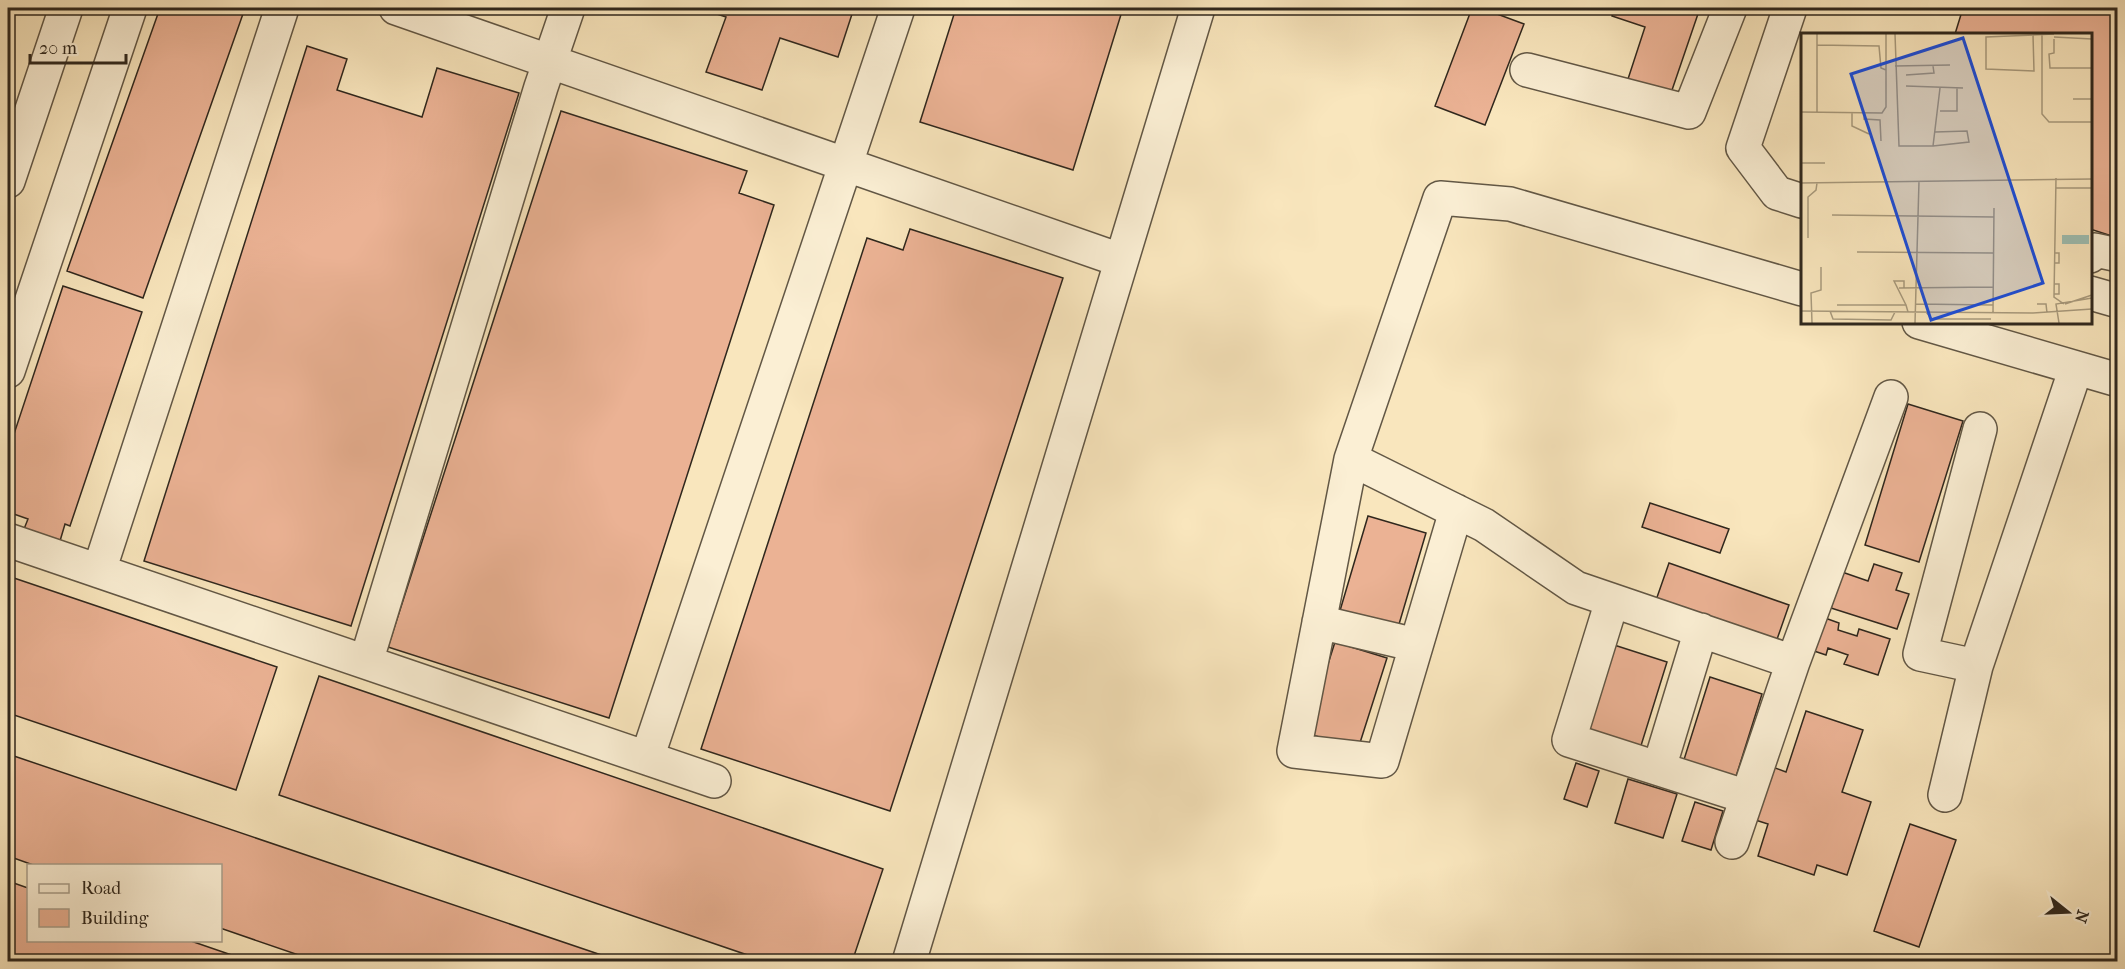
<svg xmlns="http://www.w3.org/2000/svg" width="2125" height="969" font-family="'IM FELL French Canon',serif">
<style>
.building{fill:#ebb294;stroke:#2f271d;stroke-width:1.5}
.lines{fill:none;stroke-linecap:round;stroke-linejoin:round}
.minor-casing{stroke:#625745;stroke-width:36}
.minor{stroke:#fbefd4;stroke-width:33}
.inset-road{fill:none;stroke:#a89a7d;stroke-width:1.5}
.view{fill:#1d4ed8;fill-opacity:0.15;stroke:#1d4ed8;stroke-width:3}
.inset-edge{fill:none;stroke:#2f271d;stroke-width:3}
</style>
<rect width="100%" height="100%" fill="#f9e6bd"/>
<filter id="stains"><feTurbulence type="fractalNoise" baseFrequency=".00333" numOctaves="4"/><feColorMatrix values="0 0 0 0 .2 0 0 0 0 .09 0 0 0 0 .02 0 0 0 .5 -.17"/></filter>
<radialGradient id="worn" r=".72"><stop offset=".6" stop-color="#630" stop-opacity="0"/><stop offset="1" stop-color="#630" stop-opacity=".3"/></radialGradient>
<!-- building -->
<path class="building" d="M160,8H234L244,11L143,298L67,271Z
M699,8H854L838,57L780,38L762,90L706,72L726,17Z
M956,8H1123L1073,170L920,122Z
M1472,8H1481L1524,24L1485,125L1435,106Z
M1614,8H1700L1671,93L1628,79L1645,27L1612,16Z
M1963,8H2118V238L2090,229V34H1955Z
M307,46L347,59L337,90L422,117L437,68L519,93L351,626L144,561Z
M561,111L747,171L739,193L774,205L609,718L388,647Z
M910,229L1063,278L890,811L701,749L867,238L903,250Z
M63,286L142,312L70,526L65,524L60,541L24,529L28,519L8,512V452Z
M1908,404L1963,421L1919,562L1865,545Z
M1650,503L1729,529L1720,553L1642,527Z
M1368,516L1426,533L1397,631L1339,614Z
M1669,563L1789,605L1775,645L1655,603Z
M1874,564L1902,573L1896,590L1909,594L1897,629L1831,608L1842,572L1868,581Z
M8,576L277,667L236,790L8,713Z
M1825,618L1839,623L1838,630L1857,636L1859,629L1890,639L1878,675L1844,664L1848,655L1828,648L1826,655L1814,651Z
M1335,642L1387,658L1358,749L1306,733Z
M1611,644L1667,662L1639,752L1583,735Z
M319,676L883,869L852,962H768L279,795Z
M1710,677L1762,694L1734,783L1682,766Z
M1806,711L1863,730L1842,792L1871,802L1847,875L1817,865L1814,875L1758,856L1768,824L1749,818L1767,765L1786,772Z
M8,754L622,962H319L220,928V866H36L8,856Z
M1576,763L1599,771L1587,807L1564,799Z
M1628,779L1677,794L1663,838L1615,823Z
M1695,802L1723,811L1711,850L1682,841Z
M1910,824L1956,840L1919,947L1874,931Z
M8,881L28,888V940H188L252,962H8Z"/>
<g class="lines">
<defs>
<path id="minor" d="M396,8L1120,260
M1790,8L1743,148L1777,193L1802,201
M1527,70L1689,112L1730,8
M8,181L66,8
M2090,256L2095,250L2118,255
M2090,293L2118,301
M1919,322L2118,380
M8,371L130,8
M1351,459L1294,751L1382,761L1456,511
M8,540L714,781
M99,571L282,8
M1612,601L1569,740L1747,797
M1319,622L1416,645
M366,662L541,87L568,8
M1793,662L1576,588L1484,525L1351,459L1440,198L1510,204L1802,289
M1976,666L1920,654L1980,429
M647,758L898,8
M1659,768L1701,630
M1945,795L1976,666L2076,368
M1732,842L1793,662L1891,397
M909,962L1198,8"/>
</defs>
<!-- minor casing -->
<use href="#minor" class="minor-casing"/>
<!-- minor -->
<use href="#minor" class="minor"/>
</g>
<!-- overview -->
<g transform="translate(1801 33)">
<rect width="291" height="291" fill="#f9e6bd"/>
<path d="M261,202H288V211H261Z" fill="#9ebfb3"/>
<path class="inset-road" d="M16,1V79M94,1L98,113H132L139,55M241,1V81L248,89H291M232,2L233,38L185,36V4L253,1M253,4L291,6M253,6V20L248,21L249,35H291M16,12L78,13L80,35L85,37M94,33L149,32M105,42L133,40L132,33M105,53L162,55M272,66H291M139,78H156V55M0,79L81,80L85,74V1M51,80V93L68,101M64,80L63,86L79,87L80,108M132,113L168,109L166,98L134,99M0,130H24M255,145L253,264L263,271M0,150L291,146M255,155H291M31,182L193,184M7,205V164L15,157L16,150M56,219L192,220M253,230H258V220H254M98,255L192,254M103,255V248H93L105,272M253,261H258V251H253M115,271L192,272M236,271H245L246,280M264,271L291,262M36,272H105L107,279M0,278L232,280L291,276M29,278L32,286L90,287L94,279M125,279L131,286H190M192,280L193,175M11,290L10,260L20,257V234M114,290L118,148M258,290L255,271L291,265"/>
<path class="view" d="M162,5L242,250L130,287L50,41Z"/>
<rect width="291" height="291" class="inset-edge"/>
</g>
<!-- margin -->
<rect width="2125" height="969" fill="none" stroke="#f9e6bd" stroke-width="30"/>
<rect x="9" y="9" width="2107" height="951" fill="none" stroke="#2f271d" stroke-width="3"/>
<rect x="15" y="15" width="2095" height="939" fill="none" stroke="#2f271d" stroke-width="1.5"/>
<!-- legend -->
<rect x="27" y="864" width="195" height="78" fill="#fbefd4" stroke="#a99f8b" stroke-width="1.5"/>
<rect x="39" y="884" width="30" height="9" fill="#fbefd4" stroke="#a99f8b" stroke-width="1.5"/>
<text x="81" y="894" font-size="18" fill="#2f271d">Road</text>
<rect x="39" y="909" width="30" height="18" fill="#ebb294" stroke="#a99f8b" stroke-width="1.5"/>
<text x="81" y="924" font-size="18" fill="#2f271d">Building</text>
<!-- north arrow -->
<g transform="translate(2068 912) rotate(108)" stroke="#fbefd4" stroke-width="4.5" paint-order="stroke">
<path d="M0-4.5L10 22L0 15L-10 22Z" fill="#2f271d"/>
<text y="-9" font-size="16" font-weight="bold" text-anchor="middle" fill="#2f271d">N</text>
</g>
<!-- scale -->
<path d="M30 54v9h96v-9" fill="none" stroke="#2f271d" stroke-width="3"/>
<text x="39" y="54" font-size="18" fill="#2f271d" stroke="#fbefd4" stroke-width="4.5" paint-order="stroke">20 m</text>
<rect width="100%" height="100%" filter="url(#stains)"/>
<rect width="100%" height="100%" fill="url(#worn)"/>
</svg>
